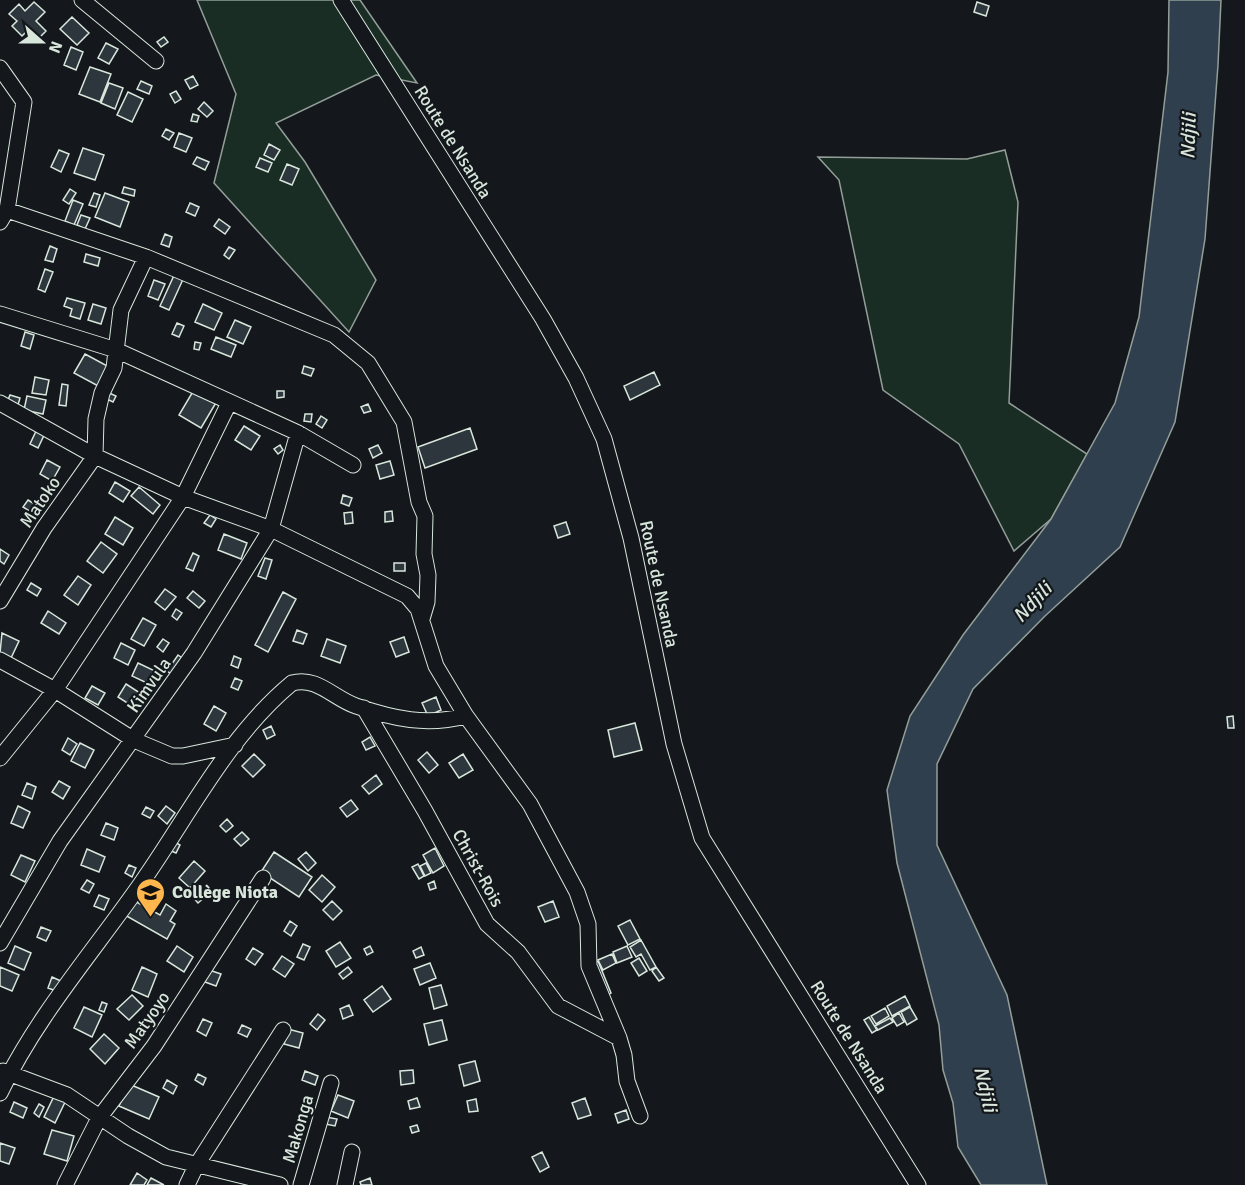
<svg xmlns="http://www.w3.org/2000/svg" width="1245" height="1185" font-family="Signika,sans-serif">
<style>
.green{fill:#1a2d24;stroke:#939e99;stroke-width:1.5}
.water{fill:#2f3f4d;stroke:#939e99;stroke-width:1.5}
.building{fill:#2c363c;stroke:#d8e6dc;stroke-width:1.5}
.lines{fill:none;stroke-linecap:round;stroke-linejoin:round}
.minor-casing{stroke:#d8e6dc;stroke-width:17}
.minor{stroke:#14181c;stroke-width:15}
.labels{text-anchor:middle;stroke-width:4.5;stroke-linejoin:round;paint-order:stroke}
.street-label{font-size:18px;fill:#d8e6dc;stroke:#14181c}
.poi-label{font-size:18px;font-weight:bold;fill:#d8e6dc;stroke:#14181c;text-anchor:start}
.water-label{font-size:20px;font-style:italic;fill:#d8e6dc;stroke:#14181c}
</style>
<rect width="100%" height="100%" fill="#14181c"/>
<!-- green -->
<path class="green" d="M197,0H360L417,83L376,75L276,123L305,162L376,280L349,332L214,183L236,94Z
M1005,150L1018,202L1009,403L1087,454L1051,519L1014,551L959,444L883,390L839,180L818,157L967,159Z"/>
<!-- water -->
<path class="water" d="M1169,0H1221L1218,65L1205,239L1175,422L1120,547L1045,616L973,689L937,764V845L1007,995L1047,1185H981L958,1147L953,1103L943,1070L939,1025L897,863L887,790L910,716L963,635L1051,519L1115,403L1139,317L1168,72Z"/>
<!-- building -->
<path class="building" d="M34,2L45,12L36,21L46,31L37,40L27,31L22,36L12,26L17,21L9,14L19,4L25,11Z
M977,2L989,6L986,16L974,12Z
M72,17L89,33L77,45L60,29Z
M164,37L168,42L161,47L157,42Z
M106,43L118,49L109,64L98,58Z
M71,47L83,52L76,70L64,65Z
M90,67L111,74L100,102L79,94Z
M193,76L198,85L190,89L185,80Z
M141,81L152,86L149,94L137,89Z
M109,83L123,88L115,109L101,103Z
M176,91L181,99L175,103L170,94Z
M128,92L143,99L132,122L117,115Z
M204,102L213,111L207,117L198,109Z
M193,114L199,116L197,122L191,121Z
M166,129L174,133L169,140L162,136Z
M179,133L192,138L186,152L174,147Z
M269,144L280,150L274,160L264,155Z
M83,148L104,155L95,180L74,173Z
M59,150L69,154L61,172L51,167Z
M197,157L209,162L205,170L193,164Z
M260,158L272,163L268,172L256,167Z
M287,164L299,169L292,185L280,180Z
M124,187L135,190L134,196L122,193Z
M70,189L76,193L69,204L63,200Z
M94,193L100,195L96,207L89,205Z
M105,193L129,202L120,227L95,217Z
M73,200L83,204L74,225L65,221Z
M190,203L199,207L195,216L186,212Z
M81,215L90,218L85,229L77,225Z
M219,219L230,227L225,234L214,226Z
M165,234L172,237L169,247L161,244Z
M50,246L57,249L53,262L45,260Z
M229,247L235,250L229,259L224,255Z
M86,254L100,258L98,266L84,262Z
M45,269L53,272L45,292L38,289Z
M176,271L185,275L169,310L160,306Z
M154,280L165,284L158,300L148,296Z
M67,298L85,303L80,319L70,316L72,309L64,306Z
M93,304L106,308L101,324L88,320Z
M203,304L222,313L214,330L195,322Z
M235,320L251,327L243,344L227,337Z
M177,323L184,326L179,337L172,334Z
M25,332L34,335L30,349L21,346Z
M216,337L236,345L231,357L211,349Z
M195,342L201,343L199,350L194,349Z
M85,354L111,368L100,387L74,373Z
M304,366L314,369L311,376L302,373Z
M654,372L660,385L630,400L624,386Z
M35,377L49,380L46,395L32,393Z
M62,384L68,385L66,406L59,405Z
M195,388L217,401L201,428L179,415Z
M105,391L116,396L113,402L103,397Z
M277,391H284V397L277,398Z
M10,395L20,398L17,408L6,405Z
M27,396L46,400L43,414L24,410Z
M368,404L371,411L364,413L361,407Z
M305,414H312L311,422L304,421Z
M321,416L327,420L322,428L316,424Z
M244,426L260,436L251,450L235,440Z
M38,427L46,431L38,448L30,444Z
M470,428L477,449L425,468L418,447Z
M280,445L283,450L278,454L274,449Z
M378,445L382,453L373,458L369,449Z
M47,460L60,467L52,481L40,474Z
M390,461L394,475L380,479L376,465Z
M115,482L130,491L123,502L109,493Z
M139,487L160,505L153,514L131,496Z
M343,495L352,498L349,506L341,503Z
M28,500L36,505L31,512L23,507Z
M392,511L393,521L385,522V512Z
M352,512L353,523L345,524L344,513Z
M210,515L216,519L211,527L204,523Z
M115,517L133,528L123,545L105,534Z
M566,522L570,534L558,538L554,526Z
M224,534L247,543L241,559L218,550Z
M101,542L117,554L103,573L87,561Z
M0,549L9,555L4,564L0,561Z
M193,553L199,556L193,571L186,568Z
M265,558L272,560L266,579L258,576Z
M394,563H405V571H394Z
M78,576L91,585L78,605L64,595Z
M31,583L41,589L37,596L27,590Z
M165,589L176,597L165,610L155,602Z
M193,591L205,601L199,608L187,598Z
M283,592L296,599L268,652L255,645Z
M176,609L182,613L177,620L172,616Z
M48,611L66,623L59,634L41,623Z
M143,618L156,625L144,646L131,639Z
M297,630L307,634L303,644L293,641Z
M2,633L19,641L11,658L0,653Z
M404,637L409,652L396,657L390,642Z
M163,639L169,643L163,652L157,647Z
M327,639L346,646L340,663L321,656Z
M121,643L135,650L128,665L114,658Z
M178,655L185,660L174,676L167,671Z
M234,656L241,659L238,668L231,665Z
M138,663L155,671L149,684L132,676Z
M235,678L242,681L238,690L231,687Z
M126,684L140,693L132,706L118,697Z
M92,686L105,693L98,705L85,698Z
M436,697L441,710L428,716L422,703Z
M214,706L226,713L216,731L204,724Z
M1233,716L1234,728H1228L1227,717Z
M635,723L642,750L614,757L608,730Z
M271,726L275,735L267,739L263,730Z
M370,737L375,746L366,750L362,742Z
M68,738L77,744L70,755L62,750Z
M80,743L94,750L85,768L71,761Z
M427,752L438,765L429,773L418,760Z
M254,754L265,765L253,777L242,766Z
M463,754L473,770L459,778L449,763Z
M376,775L382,784L369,794L362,786Z
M59,781L70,787L63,799L52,792Z
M27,783L36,787L32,799L22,795Z
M351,800L358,809L347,817L340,808Z
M18,806L30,812L23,828L11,823Z
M166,806L175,813L167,824L158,816Z
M146,807L154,811L150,818L142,814Z
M227,819L233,826L226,832L220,826Z
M106,823L118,828L114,840L101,835Z
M242,832L249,839L241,846L234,839Z
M173,841L180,845L176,853L169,850Z
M435,848L444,866L433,873L423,855Z
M87,849L105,857L99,872L81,865Z
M274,852L312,877L299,897L261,872Z
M306,852L316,863L308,871L298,859Z
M21,855L35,861L25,882L11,875Z
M194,861L205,871L190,888L179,878Z
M426,863L431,873L425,876L420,866Z
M418,864L424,876L419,879L412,867Z
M129,865L136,868L132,877L125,873Z
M322,875L335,887L322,902L309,890Z
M87,880L94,884L89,893L81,889Z
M434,881L436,888L430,890L428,884Z
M198,888L205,897L198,903L191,895Z
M99,895L109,899L104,910L94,906Z
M131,899L160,915L166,904L176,911L170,921L175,924L167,939L123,914Z
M332,901L342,911L333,920L323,910Z
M553,901L559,917L545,922L538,907Z
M630,920L640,939L628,945L618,926Z
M290,921L297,926L291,936L284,931Z
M41,927L51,931L46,941L37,937Z
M641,940L656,967L650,970L641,954L636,957L630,947Z
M340,942L351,958L336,967L326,951Z
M303,944L310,947L304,960L297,957Z
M15,946L31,953L24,970L8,963Z
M177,946L193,957L184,972L167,961Z
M370,946L373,952L367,955L364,949Z
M627,946L632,957L617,963L613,952Z
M421,947L424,955L416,958L413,951Z
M253,948L263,954L255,965L246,959Z
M612,954L616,963L603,970L598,960Z
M282,956L294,964L285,977L273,969Z
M639,958L647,971L639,976L631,963Z
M598,961L611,993L605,997L589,965Z
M430,963L436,978L420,985L414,969Z
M0,967L19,975L12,991L0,986Z
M142,967L157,974L148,997L132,990Z
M348,967L352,972L343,979L339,974Z
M656,967L664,978L659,981L652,971Z
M209,970L221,974L216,986L205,982Z
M52,977L63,982L59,992L48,988Z
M441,985L447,1005L434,1009L429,988Z
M382,986L391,999L373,1012L364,1000Z
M132,995L143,1006L129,1020L117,1009Z
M905,996L910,1006L892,1016L887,1006Z
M102,1002L107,1004L104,1012L99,1010Z
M349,1005L353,1015L343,1019L340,1009Z
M84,1007L102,1015L92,1037L74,1028Z
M910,1007L917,1019L907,1025L901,1012Z
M885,1008L889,1016L876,1024L871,1016Z
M899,1013L904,1022L897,1026L892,1018Z
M318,1014L325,1020L317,1030L310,1024Z
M869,1017L877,1030L872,1033L864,1020Z
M890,1018L893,1022L878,1030L875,1026Z
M203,1019L212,1023L206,1036L197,1031Z
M442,1020L447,1040L429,1045L424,1024Z
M242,1025L251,1029L247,1037L238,1033Z
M288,1029L303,1033L299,1048L284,1044Z
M104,1034L119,1048L105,1064L90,1049Z
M475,1061L480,1081L464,1086L459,1065Z
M413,1070L414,1083L401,1085L400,1071Z
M305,1071L318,1076L315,1085L302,1080Z
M198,1074L206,1078L203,1085L195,1080Z
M167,1080L177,1086L173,1094L163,1088Z
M129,1084L159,1097L149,1119L119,1106Z
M56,1092L67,1098L55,1123L44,1117Z
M338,1095L354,1101L348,1118L331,1111Z
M417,1098L420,1107L410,1109L408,1101Z
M585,1098L591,1115L578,1119L572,1103Z
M476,1099L478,1111L469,1112L467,1101Z
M14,1102L27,1108L23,1118L10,1112Z
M39,1104L44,1107L39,1117L34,1113Z
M626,1110L629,1119L618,1123L615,1114Z
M326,1117L337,1119L335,1126L325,1124Z
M417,1125L419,1131L412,1133L410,1127Z
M52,1130L74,1136L67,1161L44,1154Z
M0,1143L15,1148L9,1164L0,1161Z
M542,1152L549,1167L540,1172L532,1157Z
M137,1173L147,1180L144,1185H130Z
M151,1178L164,1185H147Z
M370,1178L372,1185H361L360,1182Z"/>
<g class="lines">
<defs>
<path id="minor" d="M82,0L156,61
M341,0L543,319L576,378L604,439L631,538L674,744L702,838L918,1185
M0,68L24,102L7,210L0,222
M7,210L146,257L334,335L368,363L404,422L419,502L425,516L424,554L428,575L427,602L422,619
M0,314L116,350L298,433L353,465
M0,403L95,456L183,497L271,529L407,596L418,609L436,666L466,716L530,804L577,892L588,924L589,966L619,1038L624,1055L627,1081L640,1116
M0,601L44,528L95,456L96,419L102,393L114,368L121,310L146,257
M0,660L55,690L134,740L172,756H183L235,745
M364,708L425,811L487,924L518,952L558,1006L619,1038
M0,758L55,690L183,497L229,403
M0,943L60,841L194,653L271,529L298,433
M3,1071L67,1095L128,1136L166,1157L280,1185
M0,1093C36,1017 94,951 142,882C189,815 228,736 292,683C317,676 333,698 356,706C394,719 426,726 466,716
M65,1185L99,1118L154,1046L263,878
M187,1185L196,1166L283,1030
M301,1185L331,1083
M345,1185L352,1152"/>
</defs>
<!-- minor casing -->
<use href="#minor" class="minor-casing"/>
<!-- minor -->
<use href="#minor" class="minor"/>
</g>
<!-- icons -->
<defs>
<symbol id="school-pin" viewBox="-11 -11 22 30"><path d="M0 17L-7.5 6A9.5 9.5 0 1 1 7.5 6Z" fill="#ffb74d" stroke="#14181c"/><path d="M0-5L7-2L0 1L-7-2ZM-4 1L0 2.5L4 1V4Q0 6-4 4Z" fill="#111"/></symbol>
</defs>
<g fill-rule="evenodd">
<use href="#school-pin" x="134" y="876" width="33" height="45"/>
</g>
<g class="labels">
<!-- street labels -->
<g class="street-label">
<text transform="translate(453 142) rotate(58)" y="6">Route de Nsanda</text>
<text transform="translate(40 502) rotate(-56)" y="6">Matoko</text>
<text transform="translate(659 584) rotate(78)" y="6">Route de Nsanda</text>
<text transform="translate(149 685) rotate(-55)" y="6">Kimvula</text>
<text transform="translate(478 868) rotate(61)" y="6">Christ-Rois</text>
<text transform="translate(147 1020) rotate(-55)" y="6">Matyoyo</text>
<text transform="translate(849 1037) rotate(58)" y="6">Route de Nsanda</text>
<text transform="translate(298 1129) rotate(-74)" y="6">Makonga</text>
</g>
<!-- poi labels -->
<g class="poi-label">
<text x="172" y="898">Collège Niota</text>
</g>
<!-- water labels -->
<g class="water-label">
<text transform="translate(1188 136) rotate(-88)" y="7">Ndjili</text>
<text transform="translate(1032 602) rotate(-47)" y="7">Ndjili</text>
<text transform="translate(986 1089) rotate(77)" y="7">Ndjili</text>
</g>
</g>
<!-- north arrow -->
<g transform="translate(42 42) rotate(111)" stroke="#14181c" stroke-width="4.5" paint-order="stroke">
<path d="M0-4.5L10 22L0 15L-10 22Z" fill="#d8e6dc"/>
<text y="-9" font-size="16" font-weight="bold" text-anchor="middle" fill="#d8e6dc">N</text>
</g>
</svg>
